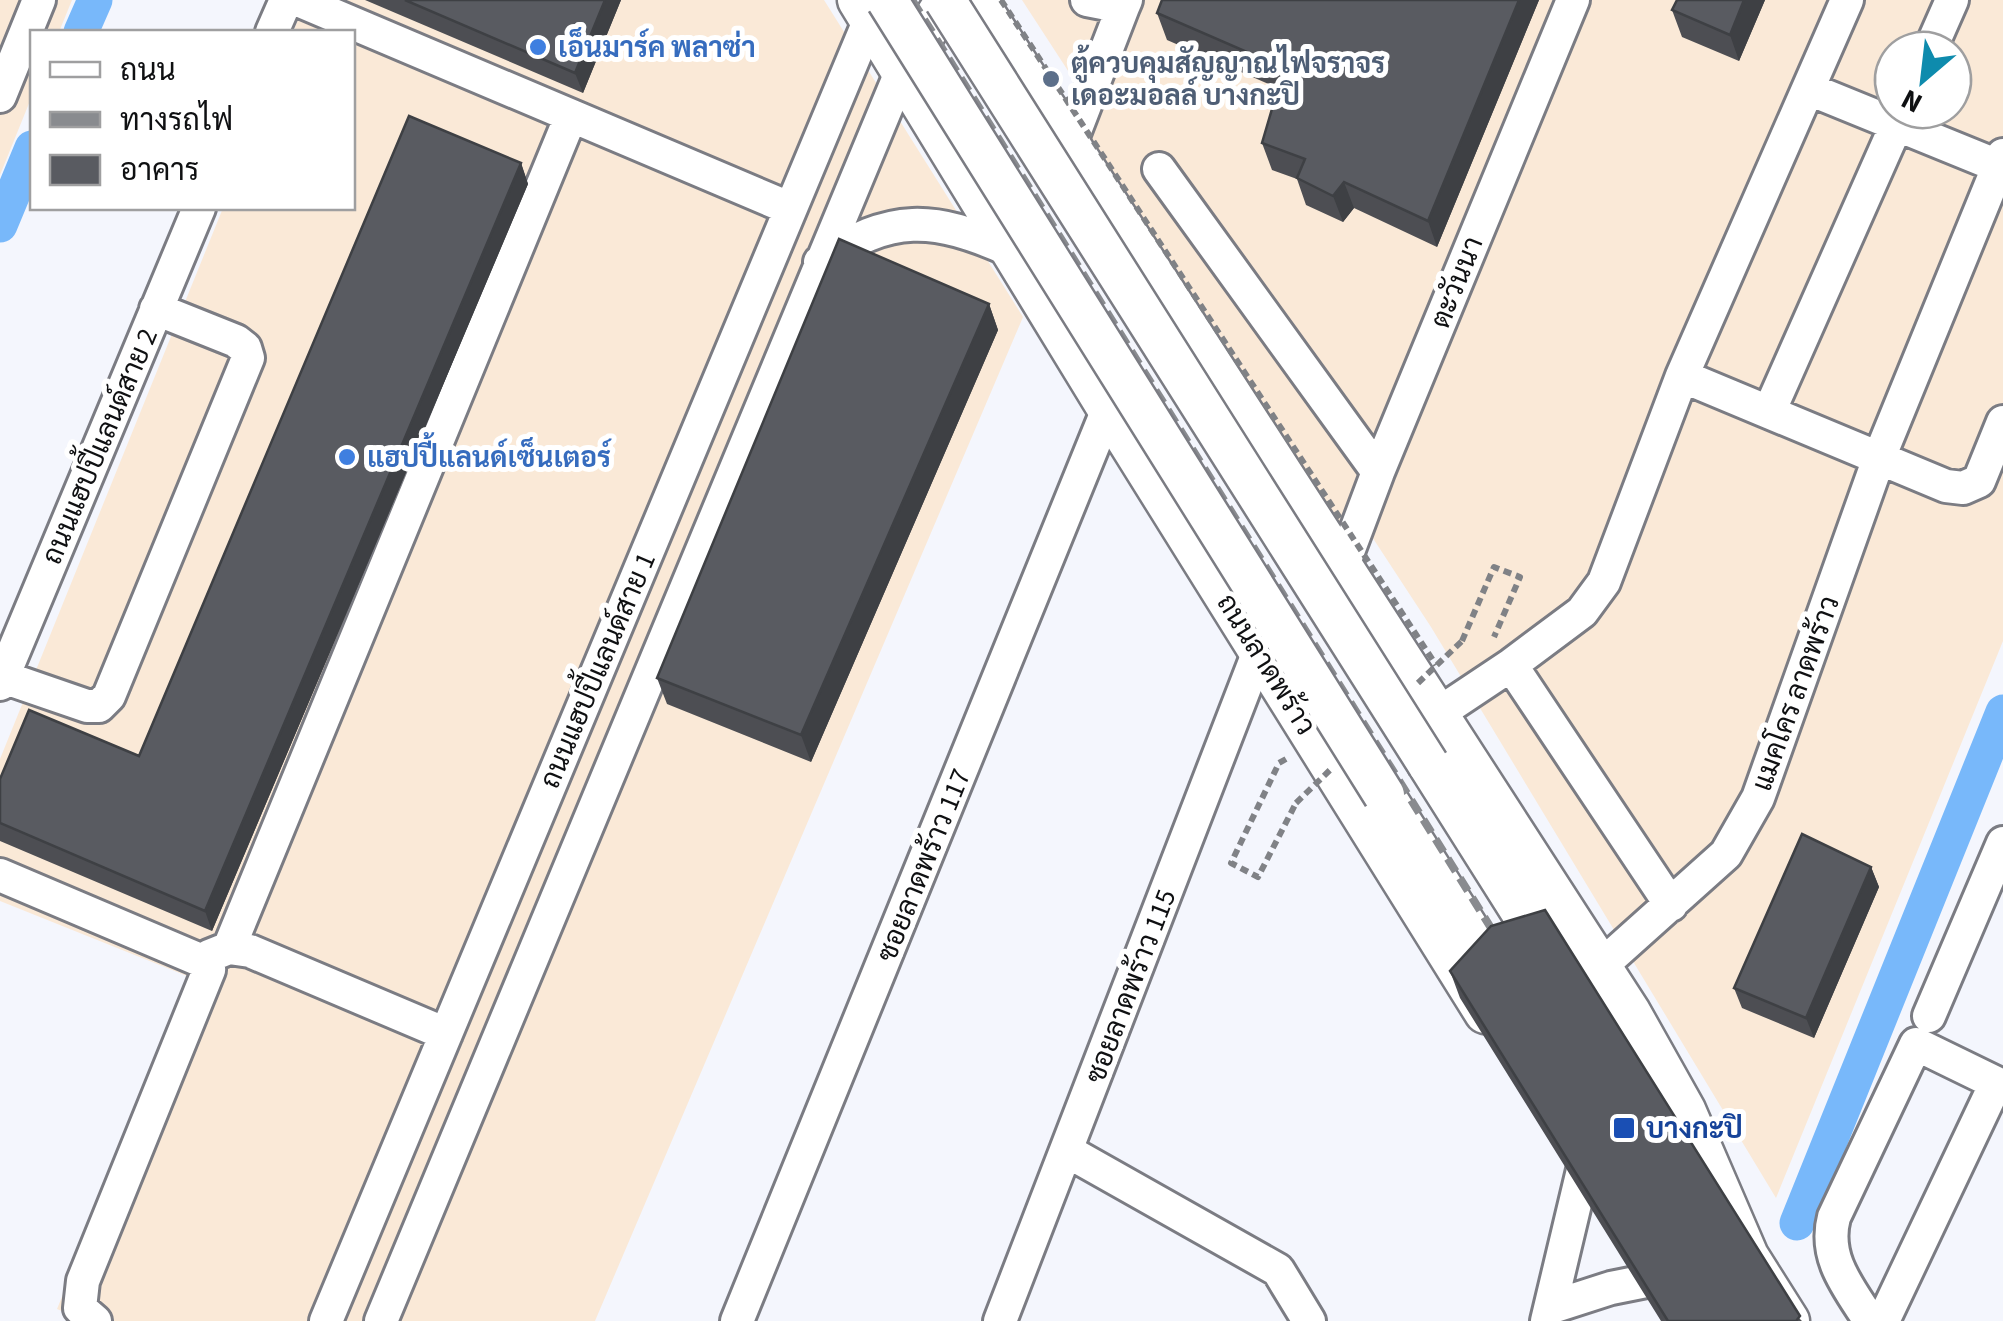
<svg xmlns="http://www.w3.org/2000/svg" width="2003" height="1321" font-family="'Source Sans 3',Sarabun,sans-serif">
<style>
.commercial{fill:#fae9d7;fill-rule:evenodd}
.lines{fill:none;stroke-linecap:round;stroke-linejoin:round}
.canal{stroke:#78b8fa;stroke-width:35}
.minor-casing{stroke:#7b7c83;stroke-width:38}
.major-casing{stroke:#7b7c83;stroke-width:45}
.path{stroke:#808286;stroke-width:6;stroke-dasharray:8 5;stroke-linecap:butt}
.minor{stroke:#fff;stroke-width:32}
.major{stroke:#fff;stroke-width:40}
.rail{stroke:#898b8f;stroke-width:8;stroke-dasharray:15 8;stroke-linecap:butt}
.major-bridge-casing{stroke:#7b7c83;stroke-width:45;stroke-linecap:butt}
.path-bridge{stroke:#808286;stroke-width:6;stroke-dasharray:8 5;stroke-linecap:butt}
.major-bridge{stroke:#fff;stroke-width:40}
.wall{fill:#4d4e53}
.shaded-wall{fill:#3e4044}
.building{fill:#595b61;stroke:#3e4044;stroke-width:2.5}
.shop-dot{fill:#3f7fe0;stroke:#fff;stroke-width:4}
.service-dot{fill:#5c6f8a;stroke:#fff;stroke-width:4}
.transit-dot{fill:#1a4fb4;stroke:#fff;stroke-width:4}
.labels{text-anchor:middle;stroke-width:10;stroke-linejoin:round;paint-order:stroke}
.shop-label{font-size:28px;font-weight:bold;fill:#366cbe;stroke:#fff;text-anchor:start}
.service-label{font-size:28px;font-weight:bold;fill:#4e5e75;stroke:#fff;text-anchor:start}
.street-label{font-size:28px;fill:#0f1012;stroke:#fff}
.transit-label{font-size:28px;font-weight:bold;fill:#164399;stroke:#fff;text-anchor:start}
</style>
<rect width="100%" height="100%" fill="#f4f6fd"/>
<!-- commercial -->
<path class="commercial" d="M0,0H72L59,32H32V96L0,175Z
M306,0H824L1023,317L595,1321H85L57,1309L192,978L0,901V759L223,208H352V32H293Z
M1022,0H2003V641L1776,1198L1431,627L1361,520L1343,565L1070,144L1087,100ZM1893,50H1953V110H1893Z"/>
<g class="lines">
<!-- canal -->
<path class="canal" d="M81,32L95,0
M0,225L32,148
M1797,1223L2003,712"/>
<defs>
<path id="minor" d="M298,0L789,208
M1087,0L1123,7L1126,0
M272,32L286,0
M1930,50L1952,0
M1809,89L2003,168
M0,96L39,0
M1070,144L1123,7
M1159,169L1378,472
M820,262C891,213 933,216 1010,250
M1682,376L1946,486L1963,488L1979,481L2003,422
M1769,412L1903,110
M1343,565L1378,472L1573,0
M1511,665L1671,905
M3,677L87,706H99L109,696L248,358L245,348L236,341L156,309
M0,684L199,208
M1439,713L1511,665L1582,612L1604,582L1682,376L1847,0
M0,875L200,960L209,970L83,1281L80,1308L95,1321
M229,948L571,116
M209,956L229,948L250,951L446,1034
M1601,966L1726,854L1758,798L1879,458L2003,155
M1929,1016L2003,843
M1067,1151L1278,1270L1309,1321
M1552,1307L1611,1288L1656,1279
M326,1321L870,19
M381,1321L902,70
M737,1321L1108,409
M1000,1321L1259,651
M1547,1321L1584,1166
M1870,1321C1849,1288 1823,1258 1834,1217L1916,1044L1996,1083L1883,1321"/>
<path id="major" d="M858,0L1108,409L1485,1013
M976,0L1630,1012L1685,1110L1748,1256L1789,1321
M902,70L946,0
M1428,764L1551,959
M1384,795L1504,986"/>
</defs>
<!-- minor casing -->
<use href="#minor" class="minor-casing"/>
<!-- major casing -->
<use href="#major" class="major-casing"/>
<!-- path -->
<path class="path" d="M1462,641L1494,567L1520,577L1494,637
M1286,759L1279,763L1231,863L1258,877L1296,803"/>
<!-- minor -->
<use href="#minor" class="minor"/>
<!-- major -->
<use href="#major" class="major"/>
<!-- rail -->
<path class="rail" d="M912,0L1506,952"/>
<defs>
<path id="major-bridge" d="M887,0L1384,795
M945,0L1428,764"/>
</defs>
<!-- major-bridge casing -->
<use href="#major-bridge" class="major-bridge-casing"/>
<!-- path-bridge -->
<path class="path-bridge" d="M1001,0L1436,665
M1418,683L1462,641
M1296,803L1331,769"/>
<!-- major-bridge -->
<use href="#major-bridge" class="major-bridge"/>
</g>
<!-- wall -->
<path class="wall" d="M365,0H621L583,93Z
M1162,0H1539L1437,247L1354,208L1343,222L1306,205L1297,179L1272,170L1262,143L1278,88L1167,40L1157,13Z
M1677,0H1765L1739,61L1682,37L1672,10Z
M521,163L528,184L212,931L0,841V779L139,756Z
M989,304L998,330L811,762L667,704L657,678Z
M1871,867L1879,887L1814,1038L1742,1008L1734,988Z
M1450,971L1802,1321H1661L1460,998Z"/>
<!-- shaded-wall -->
<path class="shaded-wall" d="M605,0H621L583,93L575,73Z
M1519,0H1539L1437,247L1428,221Z
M1744,0H1765L1739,61L1730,35Z
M521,163L528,184L212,931L205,911Z
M1344,182L1354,208L1343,222L1333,196Z
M989,304L998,330L811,762L801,735Z
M1871,867L1879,887L1814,1038L1806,1018Z"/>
<!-- building -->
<path class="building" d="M405,0H605L575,73Z
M1162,0H1519L1428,221L1344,182L1333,196L1297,178L1305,159L1262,143L1284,68L1157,13Z
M1677,0H1744L1730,35L1672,10Z
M409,116L521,163L205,911L0,823V779L29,710L139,756Z
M839,239L989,304L801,735L657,678Z
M1802,834L1871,867L1806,1018L1734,988Z
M1545,910L1800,1316L1796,1321H1668L1450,971L1491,926Z"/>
<!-- markers -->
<g class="shop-dot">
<circle cx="538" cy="47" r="10"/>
<circle cx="347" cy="457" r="10"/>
</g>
<circle class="service-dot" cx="1051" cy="79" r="10"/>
<rect class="transit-dot" x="1612" y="1116" width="24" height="24" rx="5"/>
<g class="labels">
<!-- shop labels -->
<g class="shop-label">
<text x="558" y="57">เอ็นมาร์ค พลาซ่า</text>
<text x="367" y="467">แฮปปี้แลนด์เซ็นเตอร์</text>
</g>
<!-- service labels -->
<g class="service-label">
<text x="1071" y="73">ตู้ควบคุมสัญญาณไฟจราจร<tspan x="1071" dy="32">เดอะมอลล์ บางกะปิ</tspan></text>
</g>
<!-- street labels -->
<g class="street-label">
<text transform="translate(1456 282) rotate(-68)" y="10">ตะวันนา</text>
<text transform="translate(99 446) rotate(-67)" y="10">ถนนแฮปปี้แลนด์สาย 2</text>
<text transform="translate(1267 664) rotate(58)" y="10">ถนนลาดพร้าว</text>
<text transform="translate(597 670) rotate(-67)" y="10">ถนนแฮปปี้แลนด์สาย 1</text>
<text transform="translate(1795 693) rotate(-70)" y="10">แมคโคร ลาดพร้าว</text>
<text transform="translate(923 865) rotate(-68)" y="10">ซอยลาดพร้าว 117</text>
<text transform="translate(1130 986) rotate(-69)" y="10">ซอยลาดพร้าว 115</text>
</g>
<!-- transit labels -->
<g class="transit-label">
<text x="1646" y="1138">บางกะปิ</text>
</g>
</g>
<!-- legend -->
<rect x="30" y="30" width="325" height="180" fill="#ffffff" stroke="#9f9fa0" stroke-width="2.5"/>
<rect x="50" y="62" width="50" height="15" fill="#ffffff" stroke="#9f9fa0" stroke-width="2.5"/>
<text x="120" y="80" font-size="30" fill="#0f1012">ถนน</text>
<rect x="50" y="112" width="50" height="15" fill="#898b8f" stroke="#9f9fa0" stroke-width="2.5"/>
<text x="120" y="130" font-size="30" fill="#0f1012">ทางรถไฟ</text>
<rect x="50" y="155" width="50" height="30" fill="#595b61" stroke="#9f9fa0" stroke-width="2.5"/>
<text x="120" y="180" font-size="30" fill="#0f1012">อาคาร</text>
<!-- north arrow -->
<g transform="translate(1923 80) rotate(208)"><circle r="48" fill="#ffffff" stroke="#9f9fa0" stroke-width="2.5"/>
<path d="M0-8L18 38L0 25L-18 38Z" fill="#0e8bad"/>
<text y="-15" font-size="28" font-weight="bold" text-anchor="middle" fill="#0f1012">N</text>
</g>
</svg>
